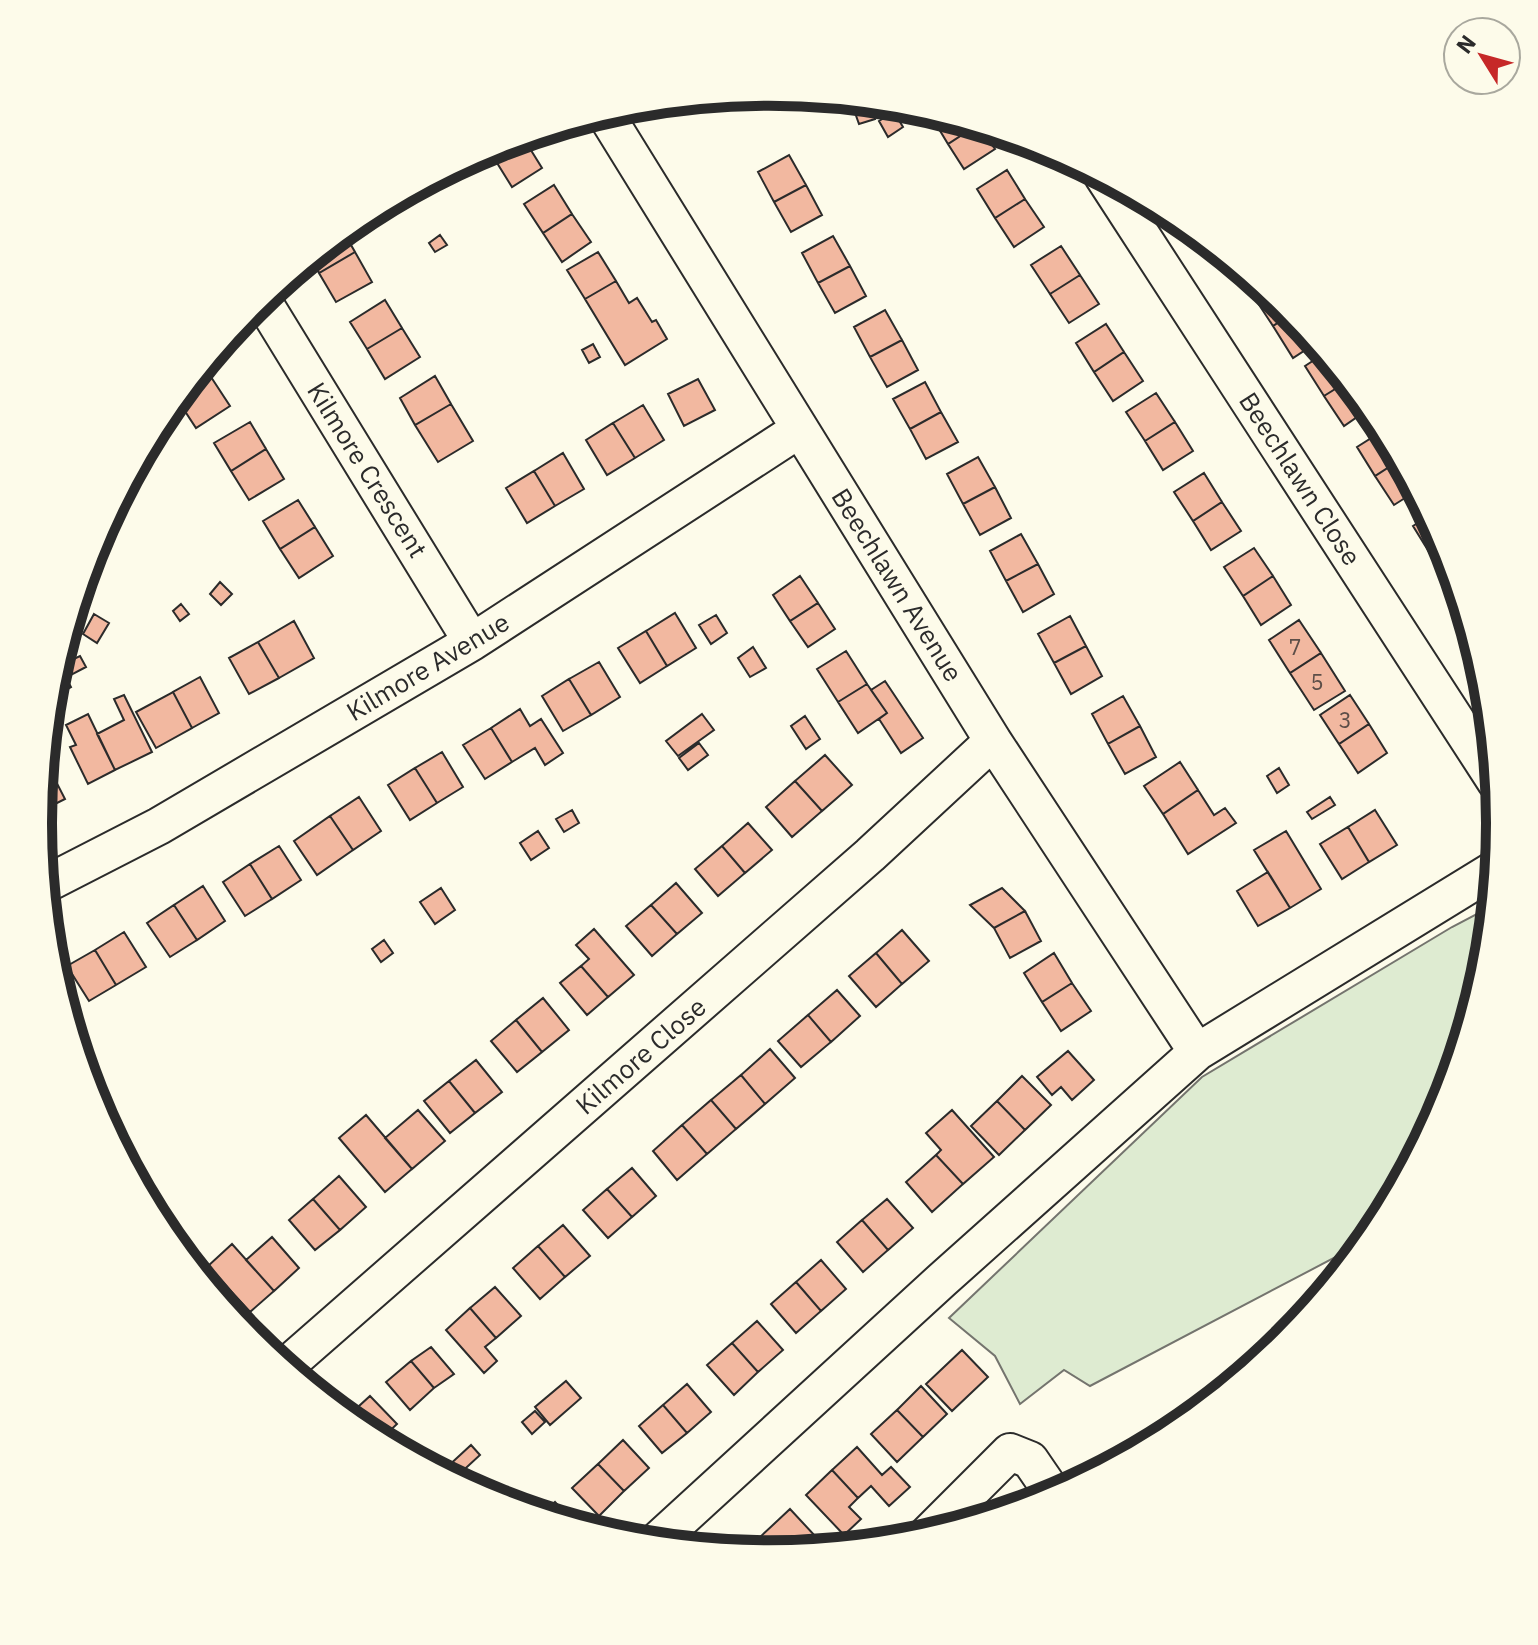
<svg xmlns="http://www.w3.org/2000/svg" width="1538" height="1645" font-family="'IBM Plex Sans',sans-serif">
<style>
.green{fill:#deebd1;stroke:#74746e;stroke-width:2}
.building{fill:#f2b8a0;stroke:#2b2b2b;stroke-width:2}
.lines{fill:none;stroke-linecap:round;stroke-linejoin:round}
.minor-casing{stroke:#2b2b2b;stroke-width:40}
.minor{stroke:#fdfbea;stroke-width:36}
.labels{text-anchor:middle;stroke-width:6;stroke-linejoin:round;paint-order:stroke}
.number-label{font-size:22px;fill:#5d4e48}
.street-label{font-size:26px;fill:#2b2b2b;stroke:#fdfbea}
.rim{fill:none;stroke:#2b2b2b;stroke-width:10}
</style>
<rect width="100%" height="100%" fill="#fdfbea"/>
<!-- green -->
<path class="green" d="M1492,906L1486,966L1444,1103L1377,1229L1368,1240L1090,1386L1064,1370L1020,1404L995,1356L949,1318L1202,1077L1452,927Z"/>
<!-- building -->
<path class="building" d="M869,101L875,119L859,124L853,107Z
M894,112L903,127L888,137L879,121Z
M940,114L977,125L948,144L933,119Z
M977,125L995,149L964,169L948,144Z
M523,137L524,139L494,158L487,148Z
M524,139L542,168L512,187L494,158Z
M789,155L806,185L774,202L758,172Z
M1007,170L1025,199L995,218L977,189Z
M554,185L572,214L543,233L524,204Z
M806,185L822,215L791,232L774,202Z
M1025,199L1044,227L1014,247L995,218Z
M572,214L591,242L562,262L543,233Z
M343,231L355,252L319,273L311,258Z
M440,235L447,245L435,252L429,243Z
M833,236L850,266L818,283L802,253Z
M1061,246L1080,275L1050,294L1031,265Z
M355,252L372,282L336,302L319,273Z
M598,252L616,281L585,299L567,270Z
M850,266L866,296L835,313L818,283Z
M1080,275L1099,304L1069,323L1050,294Z
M616,281L629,303L637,298L652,322L656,320L667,339L625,365L585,299Z
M1263,287L1292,313L1273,326L1252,294Z
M385,300L402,328L367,349L350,322Z
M885,310L902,340L870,357L854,327Z
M1292,313L1316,343L1293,358L1273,326Z
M1106,324L1124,352L1094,372L1076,343Z
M402,328L420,357L385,379L367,349Z
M902,340L918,370L887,387L870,357Z
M593,344L600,357L589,363L582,350Z
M1124,352L1143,381L1113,401L1094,372Z
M1325,353L1348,381L1324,396L1305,366Z
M204,365L211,377L174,401Z
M435,376L451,404L415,425L400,398Z
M211,377L230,406L196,428L177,399Z
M698,379L715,410L684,426L668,394Z
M1348,381L1370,408L1344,426L1324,396Z
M925,382L941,412L910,429L893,399Z
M1156,393L1175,422L1145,441L1126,412Z
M451,404L473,441L438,462L415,425Z
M643,405L664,440L635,458L613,423Z
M941,412L958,442L926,459L910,429Z
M250,422L266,449L231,471L214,443Z
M1175,422L1193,451L1163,470L1145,441Z
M613,423L635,458L607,475L586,440Z
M1384,430L1400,460L1375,476L1357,447Z
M266,449L284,479L249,500L231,471Z
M563,453L584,489L555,506L534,471Z
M978,457L995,487L963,504L947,474Z
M1400,460L1416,491L1394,505L1375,476Z
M534,471L555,506L527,523L506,488Z
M1204,473L1222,502L1193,521L1174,492Z
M995,487L1011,518L980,535L963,504Z
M298,500L315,527L280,549L263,521Z
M1222,502L1241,531L1211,550L1193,521Z
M1430,515L1445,546L1431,555L1413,526Z
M315,527L333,556L299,578L280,549Z
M1021,534L1038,564L1006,581L990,551Z
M1445,546L1456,580L1450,584L1431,555Z
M1254,548L1273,576L1243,596L1224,567Z
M1038,564L1054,594L1023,612L1006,581Z
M800,576L818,603L790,621L773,595Z
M1273,576L1291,605L1261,625L1243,596Z
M220,582L232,594L221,605L210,594Z
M1461,597L1471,631L1453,603Z
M818,603L835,629L808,647L790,621Z
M181,604L189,614L180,621L173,611Z
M675,613L696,648L667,666L646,631Z
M94,614L109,623L97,643L83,634Z
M716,615L727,633L711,644L699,625Z
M1070,616L1086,646L1054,663L1038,634Z
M1299,620L1321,653L1290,673L1269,640Z
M294,621L314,658L279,678L258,642Z
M646,631L667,666L640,683L618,648Z
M258,642L279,678L249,694L229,658Z
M1086,646L1102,676L1071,694L1054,663Z
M753,647L766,668L750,677L738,658Z
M846,651L867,684L838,702L817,669Z
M1321,653L1345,691L1314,710L1290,673Z
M80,656L86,667L69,676L63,664Z
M599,662L620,697L591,715L569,679Z
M62,670L71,687L52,698L54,674Z
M200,677L219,713L192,728L173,692Z
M569,679L591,715L563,731L542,696Z
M885,681L923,738L901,753L879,719L887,713L871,690Z
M867,684L887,713L858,733L838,702Z
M173,692L192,728L156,748L136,712Z
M124,695L152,752L115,770L97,734L124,720L114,699Z
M1350,695L1369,724L1339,744L1320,715Z
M1123,696L1140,726L1108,744L1092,714Z
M520,709L530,726L541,719L563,753L545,765L535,748L512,762L491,728Z
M88,714L115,770L88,784L70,747L76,745L66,725Z
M702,714L714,730L678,756L666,741Z
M805,716L820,739L806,749L791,726Z
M1369,724L1387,753L1358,773L1339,744Z
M1140,726L1156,757L1125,774L1108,744Z
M491,728L512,762L485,779L463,745Z
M699,743L708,755L688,770L679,758Z
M442,752L463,787L437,803L415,768Z
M825,755L852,785L822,811L795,781Z
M46,762L65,799L39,812L44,763Z
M1180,762L1198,790L1163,814L1144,786Z
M415,768L437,803L410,820L388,785Z
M1279,768L1289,785L1277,793L1267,776Z
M795,781L822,811L792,837L766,807Z
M1198,790L1214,815L1225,808L1236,823L1188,854L1163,814Z
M359,797L381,831L353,850L330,816Z
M1330,797L1335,805L1312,819L1307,812Z
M572,810L579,823L564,832L556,819Z
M1375,810L1397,845L1369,862L1348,827Z
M330,816L353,850L317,875L294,841Z
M748,823L772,850L745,873L722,846Z
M1348,827L1369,862L1342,879L1320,844Z
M538,831L549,848L531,860L520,843Z
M1286,831L1321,889L1290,908L1254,850Z
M279,846L301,880L272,899L250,864Z
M722,846L745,873L718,896L695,869Z
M250,864L272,899L245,916L223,882Z
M1268,872L1290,908L1258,926L1237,891Z
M676,883L702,913L677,934L651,905Z
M203,886L225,921L197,940L174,905Z
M441,888L455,910L435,924L420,902Z
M1002,888L1025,911L994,928L970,905Z
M174,905L197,940L170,957L147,923Z
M651,905L677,934L652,956L626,926Z
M1025,911L1041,941L1010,958L994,928Z
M594,929L634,975L608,997L581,966L589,959L576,945Z
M902,930L929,961L902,984L876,953Z
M124,932L146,967L116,985L95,950Z
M384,940L393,953L381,962L372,949Z
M95,950L116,985L89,1001L67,966Z
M876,953L902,984L876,1007L849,976Z
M1054,953L1072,983L1042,1002L1024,973Z
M581,966L608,997L587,1015L560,983Z
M1072,983L1091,1011L1061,1031L1042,1002Z
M837,990L860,1016L831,1042L808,1015Z
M543,998L569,1030L542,1052L516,1020Z
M808,1015L831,1042L801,1067L778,1041Z
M516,1020L542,1052L517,1072L491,1041Z
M770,1049L795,1078L765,1104L741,1075Z
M1068,1051L1094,1080L1072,1100L1061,1087L1052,1095L1037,1077Z
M476,1060L502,1092L475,1113L449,1081Z
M741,1075L765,1104L736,1129L711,1100Z
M1022,1076L1051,1105L1025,1130L997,1101Z
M449,1081L475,1113L450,1133L424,1101Z
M711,1100L736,1129L707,1154L682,1125Z
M997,1101L1025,1130L999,1155L971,1126Z
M418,1110L445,1141L412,1169L385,1138Z
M952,1110L994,1157L963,1184L936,1155L941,1150L926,1133Z
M366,1115L412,1169L385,1192L339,1138Z
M682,1125L707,1154L677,1180L653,1151Z
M936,1155L963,1184L932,1212L906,1182Z
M632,1168L656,1196L632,1217L607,1189Z
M339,1176L366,1207L340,1230L313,1199Z
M607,1189L632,1217L608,1238L583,1210Z
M313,1199L340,1230L315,1250L289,1220Z
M887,1199L913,1228L888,1250L862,1220Z
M862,1220L888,1250L863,1272L837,1242Z
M563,1225L590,1256L565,1277L538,1246Z
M272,1237L299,1268L274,1291L246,1260Z
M232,1244L274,1291L250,1312L208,1266Z
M538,1246L565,1277L540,1299L513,1268Z
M821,1260L846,1289L821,1311L796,1282Z
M796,1282L821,1311L796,1333L771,1304Z
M495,1287L521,1316L496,1338L470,1308Z
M470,1308L496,1338L485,1347L497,1361L484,1373L446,1330Z
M757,1321L783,1350L758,1372L732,1343Z
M732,1343L758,1372L734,1395L707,1365Z
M431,1347L454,1374L434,1388L411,1361Z
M962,1350L988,1377L952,1411L926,1384Z
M411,1361L434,1388L410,1410L386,1382Z
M566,1381L581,1398L550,1425L535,1407Z
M687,1384L711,1412L687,1433L663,1405Z
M921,1386L947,1414L923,1437L897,1410Z
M370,1396L397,1424L380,1440L347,1417Z
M663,1405L687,1433L662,1453L639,1426Z
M897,1410L923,1437L897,1462L871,1434Z
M535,1411L545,1422L532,1434L522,1422Z
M623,1440L649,1468L624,1491L598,1464Z
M471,1445L480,1455L455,1478L446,1468Z
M857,1447L882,1475L891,1467L910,1487L889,1506L871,1486L858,1498L832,1470Z
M598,1464L624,1491L599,1516L572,1488Z
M832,1470L858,1498L849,1507L861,1519L844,1535L806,1495Z
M555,1502L575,1524L542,1514Z
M790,1509L816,1537L802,1550L773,1553L759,1538Z
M759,1538L773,1553L745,1551Z"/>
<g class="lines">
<defs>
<path id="minor" d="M604,112L993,741L1197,1052
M1103,176L1496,782
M261,298L472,642
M44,885L159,826L472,642L800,429
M285,1367L870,855L993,741
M927,1535L1010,1452L1030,1460L1054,1495
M656,1542L942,1280L1197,1052L1495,869"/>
</defs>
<!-- minor casing -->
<use href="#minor" class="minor-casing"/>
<!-- minor -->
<use href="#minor" class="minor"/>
</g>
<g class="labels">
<!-- number labels -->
<g class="number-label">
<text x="1295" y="655">7</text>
<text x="1317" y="690">5</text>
<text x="1345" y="728">3</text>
</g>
<!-- street labels -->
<g class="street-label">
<text transform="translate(367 470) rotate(58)" y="9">Kilmore Crescent</text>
<text transform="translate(1300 479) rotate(57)" y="9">Beechlawn Close</text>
<text transform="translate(897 585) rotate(58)" y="9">Beechlawn Avenue</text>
<text transform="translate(428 667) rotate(-31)" y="9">Kilmore Avenue</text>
<text transform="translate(641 1056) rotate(-41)" y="9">Kilmore Close</text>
</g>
</g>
<!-- crop -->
<path d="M0 0H1538V1645H0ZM52 823a717 717 0 1 1 1434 0a717 717 0 1 1-1434 0Z" fill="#fdfbea" fill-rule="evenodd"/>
<path class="rim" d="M52 823a717 717 0 1 1 1434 0a717 717 0 1 1-1434 0Z"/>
<!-- north arrow -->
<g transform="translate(1482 56) rotate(307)"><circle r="38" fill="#fdfbea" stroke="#a9a89e" stroke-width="2"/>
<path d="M0-6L14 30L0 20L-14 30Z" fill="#c62828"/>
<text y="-12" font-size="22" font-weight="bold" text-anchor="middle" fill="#2b2b2b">N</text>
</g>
</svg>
